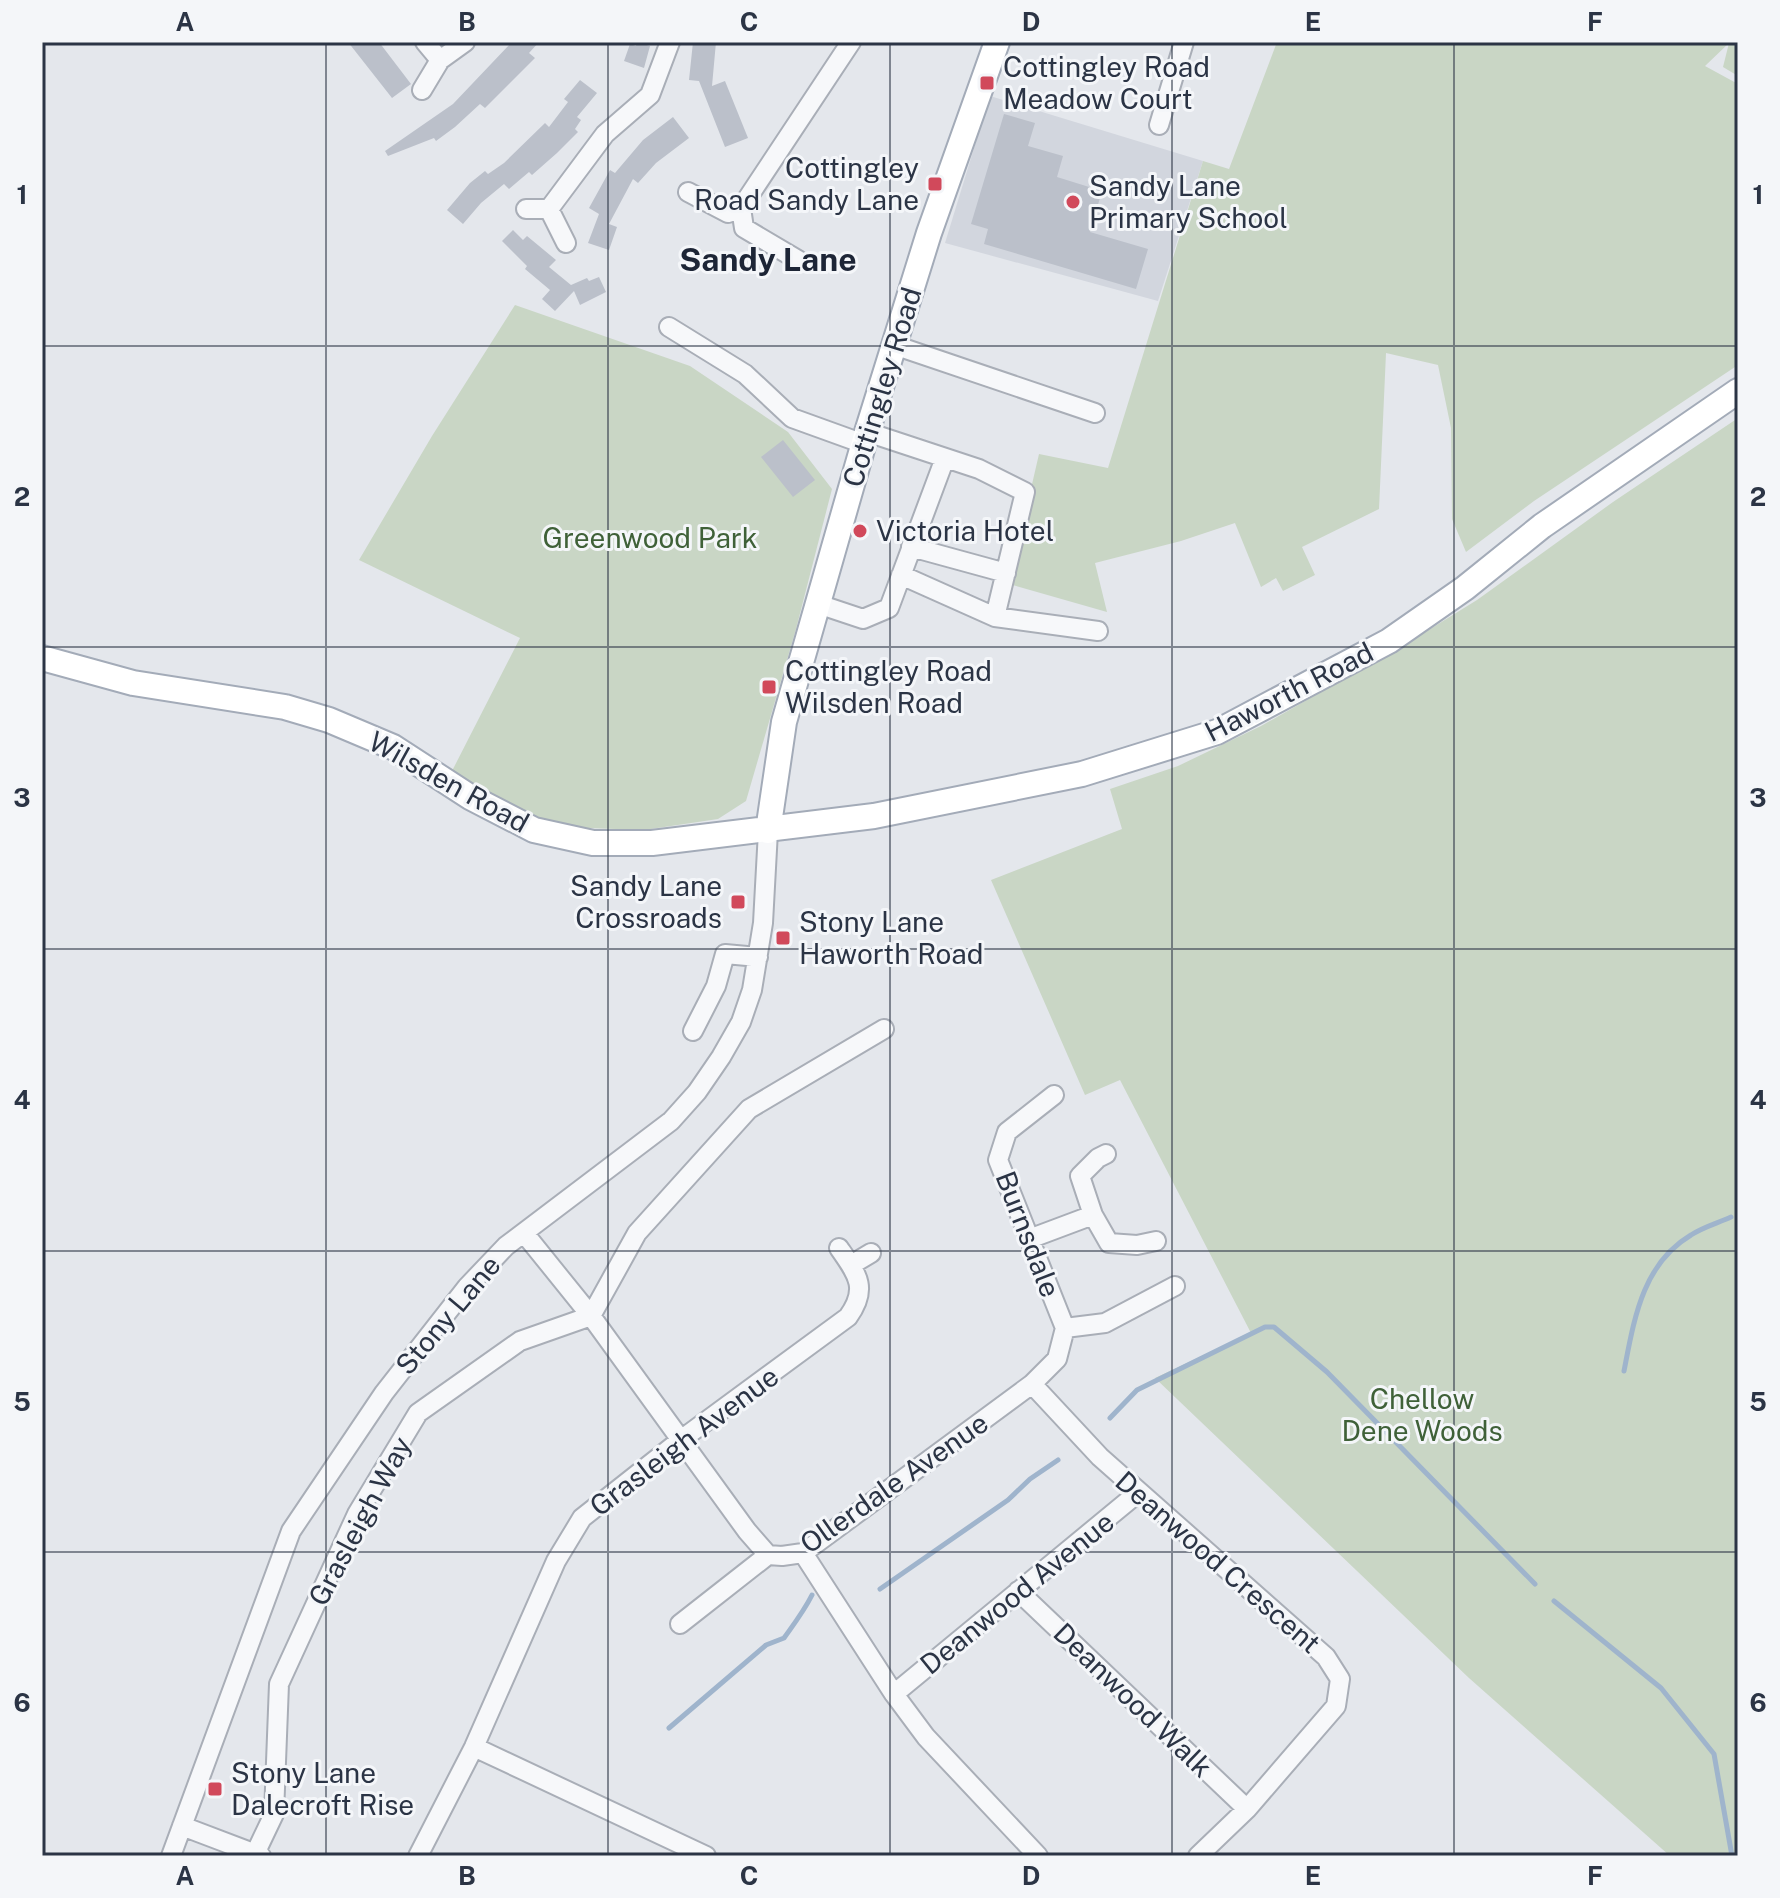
<svg xmlns="http://www.w3.org/2000/svg" width="1780" height="1898" font-family="'Public Sans',sans-serif">
<style>
.built{fill:#d2d6de}
.green{fill:#c9d6c5}
.lines{fill:none;stroke-linecap:round;stroke-linejoin:round}
.stream{stroke:#9fb4cc;stroke-width:5}
.building{fill:#bbc0ca}
.minor-casing{stroke:#a9aeb7;stroke-width:22}
.major-casing{stroke:#a3abb8;stroke-width:28}
.minor{stroke:#f7f8fa;stroke-width:18}
.major{stroke:#fff;stroke-width:24}
.grid{fill:none;stroke:#2b3445;stroke-width:2;stroke-opacity:0.55}
.poi-dot{fill:#d1495b;stroke:#f4f6f9;stroke-width:3}
.labels{text-anchor:middle;stroke-width:6;stroke-linejoin:round;paint-order:stroke}
.poi-label{font-size:28px;fill:#2b3445;stroke:#f4f6f9;text-anchor:start}
.street-label{font-size:28px;fill:#2b3445;stroke:#f4f6f9}
.park-label{font-size:28px;fill:#3f6138;stroke:#f4f6f9}
.quarter-label{font-size:32px;font-weight:bold;fill:#1d2536;stroke:#f4f6f9}
.neatline{fill:none;stroke:#2b3445;stroke-width:3}
.grid-label{font-size:26px;text-anchor:middle;font-weight:bold;fill:#2b3445}
</style>
<rect width="100%" height="100%" fill="#e4e7ec"/>
<!-- built -->
<path class="built" d="M990,96L1203,161L1158,301L945,243Z"/>
<!-- green -->
<path class="green" d="M1277,42H1738V76L1723,67L1729,43L1705,66L1738,84V365L1534,501L1466,552L1452,519L1451,428L1438,365L1386,353L1379,509L1302,547L1315,575L1283,591L1276,578L1261,587L1235,523L1181,541L1095,563L1107,612L1009,584L1039,454L1108,468L1203,161L1229,169Z
M515,305L690,366L788,432L832,489L796,629L746,801L718,819L644,830L587,828L526,815L452,771L520,638L359,560L432,436Z
M1738,418V1856H1670L1469,1678L1155,1378L1251,1333L1120,1080L1085,1095L991,880L1122,829L1110,789L1178,766L1261,726L1414,639L1477,600L1613,502Z"/>
<g class="lines">
<!-- stream -->
<path class="stream" d="M1624,1371C1634,1320 1642,1264 1691,1235C1703,1227 1718,1223 1731,1217
M1110,1418L1137,1390L1265,1327H1274L1327,1372L1535,1584
M880,1589L1008,1500L1030,1479L1058,1460
M1554,1601L1661,1688L1714,1754L1732,1856
M669,1728L766,1645L784,1638C794,1624 804,1611 812,1595"/>
</g>
<!-- building -->
<path class="building" d="M348,42H379L411,84L392,98Z
M512,42H539L529,53L535,58L485,108L480,104L455,127L436,141L434,138L388,156L385,151L453,104Z
M637,42L650,46L644,68L624,61L630,44L636,46Z
M693,42H716L712,86L725,81L748,138L725,147L699,81L689,80Z
M580,80L597,93L577,117L581,120L575,129L578,132L557,153L532,175L529,172L509,189L504,184L481,203L463,224L447,210L470,183L485,171L488,174L504,163L545,123L549,127L568,102L564,99Z
M1004,114L1035,123L1028,146L1063,156L1057,177L1102,191L1090,232L1148,249L1136,289L984,244L988,229L971,224Z
M673,117L689,138L656,163L638,183L633,179L609,224L617,227L609,250L588,243L599,214L589,208L610,170L615,173L643,140Z
M513,230L523,240L527,236L556,260L549,267L571,285L587,278L589,281L599,277L606,292L580,305L574,291L555,311L542,299L550,290L525,269L527,266L502,241Z
M783,440L815,480L793,497L761,457Z"/>
<g class="lines">
<defs>
<path id="minor" d="M425,42L440,60L465,42
M422,90L440,60
M1159,125L1184,42
M688,192L728,213L741,208L851,42
M741,208L744,228L798,260
M526,209H549
M566,243L549,209L605,134L650,95L670,42
M669,327L745,374L792,418L864,444
M894,345L1095,413
M867,432L979,469L1025,492L995,617
M911,547L1006,573
M901,575L995,617L1098,631
M818,604L863,619L889,608L945,458
M693,1031L716,986L725,954L758,957
M1106,1154L1098,1158L1080,1176L1093,1215L1109,1243L1137,1245L1156,1241
M524,1233L591,1316L747,1531L768,1555L782,1556L803,1553L1032,1384L1057,1359L1065,1328L998,1160L1007,1132L1054,1095
M1029,1239L1093,1215
M851,1265L871,1253
M1065,1328L1105,1323L1175,1286
M1032,1384L1100,1457L1326,1657L1340,1679L1336,1706L1247,1809L1198,1856
M803,1553L894,1694L926,1737L1038,1856
M1018,1591L1247,1809
M680,1624L768,1555
M894,1694L1139,1492
M474,1747L706,1856
M182,1826L261,1856
M171,1856L291,1531L384,1393L467,1287L506,1246L671,1121L697,1092L721,1057L741,1022L752,990L763,923L768,831
M254,1856L274,1814L279,1684L357,1514L418,1413L520,1341L591,1316L637,1233L749,1109L884,1029
M418,1856L474,1747L556,1561L582,1518L682,1439L848,1317C869,1288 857,1274 839,1248"/>
<path id="major" d="M42,658L133,683L285,707L329,720L393,747L470,797L534,830L593,843H652L874,816L1082,774L1217,732L1389,641L1465,588L1542,526L1738,391
M768,831L784,722L867,432L929,233L997,42"/>
</defs>
<!-- minor casing -->
<use href="#minor" class="minor-casing"/>
<!-- major casing -->
<use href="#major" class="major-casing"/>
<!-- minor -->
<use href="#minor" class="minor"/>
<!-- major -->
<use href="#major" class="major"/>
</g>
<!-- grid -->
<path class="grid" d="M326,42V1856M608,42V1856M890,42V1856M1172,42V1856M1454,42V1856M42,346H1738M42,647H1738M42,949H1738M42,1251H1738M42,1552H1738"/>
<!-- markers -->
<g class="poi-dot">
<rect x="979" y="75" width="16" height="16" rx="4"/>
<rect x="927" y="176" width="16" height="16" rx="4"/>
<circle cx="1073" cy="202" r="8"/>
<circle cx="860" cy="531" r="8"/>
<rect x="761" y="679" width="16" height="16" rx="4"/>
<rect x="730" y="894" width="16" height="16" rx="4"/>
<rect x="775" y="930" width="16" height="16" rx="4"/>
<rect x="207" y="1781" width="16" height="16" rx="4"/>
</g>
<g class="labels">
<!-- poi labels -->
<g class="poi-label">
<text x="1003" y="77">Cottingley Road<tspan x="1003" dy="32">Meadow Court</tspan></text>
<text x="919" y="178" text-anchor="end">Cottingley<tspan x="919" dy="32">Road Sandy Lane</tspan></text>
<text x="1089" y="196">Sandy Lane<tspan x="1089" dy="32">Primary School</tspan></text>
<text x="876" y="541">Victoria Hotel</text>
<text x="785" y="681">Cottingley Road<tspan x="785" dy="32">Wilsden Road</tspan></text>
<text x="722" y="896" text-anchor="end">Sandy Lane<tspan x="722" dy="32">Crossroads</tspan></text>
<text x="799" y="932">Stony Lane<tspan x="799" dy="32">Haworth Road</tspan></text>
<text x="231" y="1783">Stony Lane<tspan x="231" dy="32">Dalecroft Rise</tspan></text>
</g>
<!-- street labels -->
<g class="street-label">
<text transform="translate(882 387) rotate(-73)" y="10">Cottingley Road</text>
<text transform="translate(1289 692) rotate(-27)" y="10">Haworth Road</text>
<text transform="translate(449 782) rotate(29)" y="10">Wilsden Road</text>
<text transform="translate(1028 1234) rotate(69)" y="10">Burnsdale</text>
<text transform="translate(448 1315) rotate(-50)" y="10">Stony Lane</text>
<text transform="translate(684 1441) rotate(-37)" y="10">Grasleigh Avenue</text>
<text transform="translate(894 1483) rotate(-35)" y="10">Ollerdale Avenue</text>
<text transform="translate(360 1521) rotate(-62)" y="10">Grasleigh Way</text>
<text transform="translate(1218 1562) rotate(41)" y="10">Deanwood Crescent</text>
<text transform="translate(1017 1593) rotate(-39)" y="10">Deanwood Avenue</text>
<text transform="translate(1133 1700) rotate(44)" y="10">Deanwood Walk</text>
</g>
<!-- park labels -->
<g class="park-label">
<text x="650" y="548">Greenwood Park</text>
<text x="1422" y="1409">Chellow<tspan x="1422" dy="32">Dene Woods</tspan></text>
</g>
<!-- quarter labels -->
<g class="quarter-label">
<text x="768" y="271">Sandy Lane</text>
</g>
</g>
<!-- border -->
<rect width="1780" height="1898" fill="none" stroke="#f4f6f9" stroke-width="88"/>
<rect x="44" y="44" width="1692" height="1810" class="neatline"/>
<g class="grid-label">
<text x="185" y="31">A</text>
<text x="467" y="31">B</text>
<text x="749" y="31">C</text>
<text x="1031" y="31">D</text>
<text x="1313" y="31">E</text>
<text x="1595" y="31">F</text>
<text x="22" y="204">1</text>
<text x="1758" y="204">1</text>
<text x="22" y="506">2</text>
<text x="1758" y="506">2</text>
<text x="22" y="807">3</text>
<text x="1758" y="807">3</text>
<text x="22" y="1109">4</text>
<text x="1758" y="1109">4</text>
<text x="22" y="1411">5</text>
<text x="1758" y="1411">5</text>
<text x="22" y="1712">6</text>
<text x="1758" y="1712">6</text>
<text x="185" y="1885">A</text>
<text x="467" y="1885">B</text>
<text x="749" y="1885">C</text>
<text x="1031" y="1885">D</text>
<text x="1313" y="1885">E</text>
<text x="1595" y="1885">F</text>
</g>
</svg>
